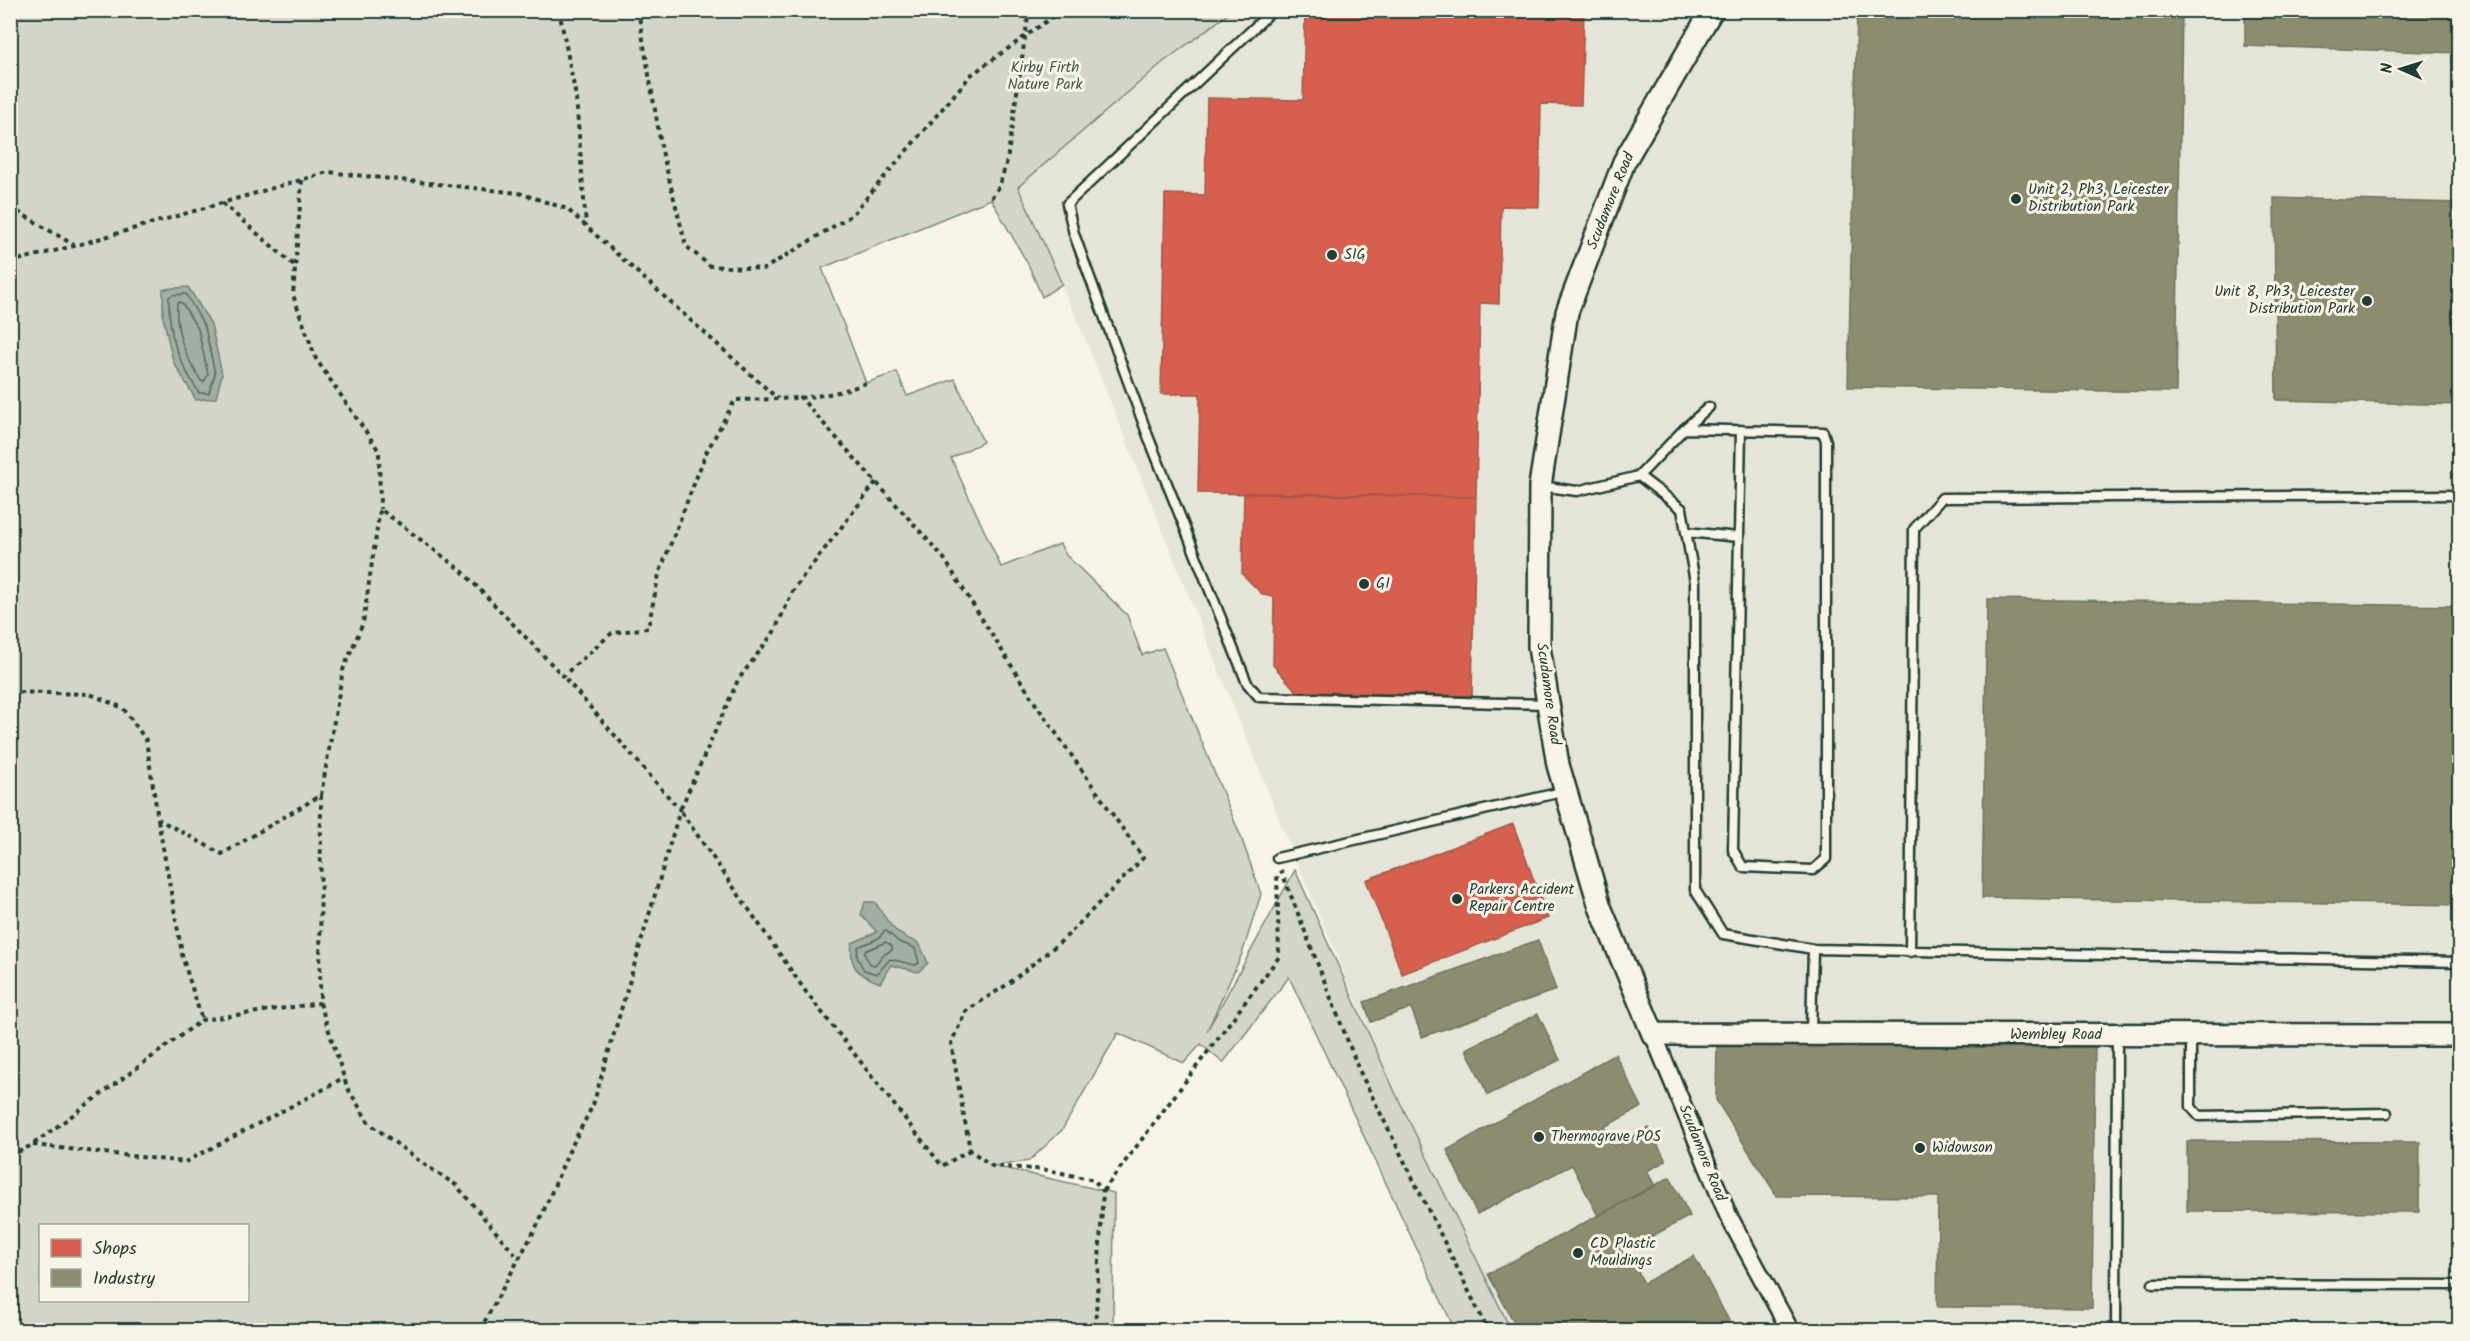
<svg xmlns="http://www.w3.org/2000/svg" width="2470" height="1341" font-family="Kalam,sans-serif">
<style>
.built{fill:#e5e4d9}
.green{fill:#d3d5ca;stroke:#79897f;stroke-width:1.5;fill-rule:evenodd}
.water{fill:#a4ada3;stroke:#6f8077;stroke-width:1.5}
.shops{fill:#d6604d;stroke:#9f5646;stroke-width:1.5}
.industry{fill:#8c8c6e;stroke:#6b745d;stroke-width:1.5}
.lines{fill:none;stroke-linecap:round;stroke-linejoin:round}
.shore{stroke:#546a60;stroke-width:1.5}
.service-casing{stroke:#1f3d34;stroke-width:13}
.minor-casing{stroke:#1f3d34;stroke-width:21}
.tertiary-casing{stroke:#1f3d34;stroke-width:26}
.path{stroke:#1f3d34;stroke-width:4;stroke-dasharray:4.5 4.5;stroke-linecap:butt}
.service{stroke:#f7f3e8;stroke-width:8}
.minor{stroke:#f7f3e8;stroke-width:16}
.tertiary{stroke:#f7f3e8;stroke-width:21}
.poi-dot{fill:#1f3d34;stroke:#f7f3e8;stroke-width:2}
.labels{text-anchor:middle;dominant-baseline:central;stroke-width:6;stroke-linejoin:round;paint-order:stroke}
.park-label{font-size:15px;fill:#435b52;stroke:#f7f3e8}
.poi-label{font-size:15px;fill:#1f3d34;stroke:#f7f3e8;text-anchor:start}
.street-label{font-size:15px;fill:#1f3d34;stroke:#f7f3e8}
</style>
<rect width="100%" height="100%" fill="#f7f3e8"/>
<filter id="ink" filterUnits="userSpaceOnUse"><feTurbulence type="fractalNoise" baseFrequency=".0167" numOctaves="2"/><feDisplacementMap in="SourceGraphic" scale="12" xChannelSelector="R" yChannelSelector="G"/><feConvolveMatrix kernelMatrix="1 2 1 2 8 2 1 2 1" color-interpolation-filters="sRGB"/></filter>
<g filter="url(#ink)">
<path class="built" d="M1231,11H2459V1330H1506L1441,1185L1395,1092L1285,834L1084,336L1018,187L1162,63Z"/>
<path class="green" d="M10,11H1232L1162,63L1018,187L1062,284L1042,297L1029,266L991,199L822,268L866,383L897,372L907,396L955,379L983,442L951,458L1001,567L1060,544L1066,555L1127,615L1142,655L1163,648L1241,837L1261,894L1242,954L1207,1031L1295,870L1395,1092L1511,1330H1455L1289,977L1223,1063L1201,1044L1184,1063L1118,1033L1062,1130L1029,1161L994,1166L1114,1193L1113,1330H11ZM40,1226H248V1300H40Z"/>
<path class="water" d="M188,287L211,324L222,374L216,398L196,400L173,361L163,317V289Z
M865,902H875C889,924 893,934 919,943L928,963L918,972L891,965L880,983C857,974 849,968 852,943L877,932L861,915Z"/>
<path class="shops" d="M1305,10H1584L1581,105L1541,104L1539,207L1501,206L1499,304L1480,303L1476,497L1198,493L1200,394H1161L1165,194L1205,195L1207,98L1303,100Z
M1244,493L1476,497L1472,696L1297,692L1273,665L1274,597L1263,595L1242,574Z
M1513,824L1548,918L1402,974L1366,880Z"/>
<path class="industry" d="M1857,10H2182L2176,392L1848,387Z
M2245,10H2460V53L2245,46Z
M2274,198L2460,203V405L2276,400Z
M1987,599L2460,606V905L1982,898Z
M1538,940L1556,990L1422,1037L1411,1008L1371,1022L1364,1002Z
M1538,1014L1560,1060L1488,1095L1466,1049Z
M1717,1041L2095,1045L2092,1308L1937,1307L1938,1197L1777,1196L1716,1100Z
M1615,1054L1642,1107L1604,1127L1614,1146L1649,1128L1666,1161L1647,1171L1655,1186L1598,1216L1572,1165L1477,1214L1447,1150Z
M2187,1141L2420,1142L2419,1212L2187,1211Z
M1670,1177L1690,1216L1626,1250L1644,1283L1694,1256L1734,1330H1518L1488,1274Z"/>
<g class="lines">
<path class="shore" d="M186,294L205,327L215,374L209,393H199C178,359 168,337 169,297L172,295Z
M179,302L182,303L198,329L208,374L204,382L201,381C186,357 175,333 177,304Z
M885,930L899,942L915,948L919,963L915,965L890,959L877,974L864,970L857,957L858,947L879,938Z
M886,942L892,946V950L883,955L875,965L870,964L865,955V951Z"/>
<defs>
<path id="service" d="M1273,10L1067,204L1074,234L1148,436L1247,683L1259,697L1546,704
M1684,429L1823,432L1826,441V859L1813,870L1743,867L1733,850L1741,430
M1639,476L1682,509L1695,582V890L1723,934L1813,949L2460,962
M1540,486L1577,491L1639,476L1684,429L1709,407
M1686,532L1739,537
M1277,858L1566,791
M1910,952L1914,529L1942,498L2460,495
M1811,1033L1813,949
M2191,1035V1107L2199,1116L2387,1113
M2153,1284L2460,1285
M2116,1330L2117,1035"/>
<path id="minor" d="M1653,1034L1728,1215L1790,1330"/>
<path id="tertiary" d="M1712,10L1624,162L1567,312L1540,486L1539,647L1558,765L1600,907L1653,1034L2460,1035"/>
</defs>
<use href="#service" class="service-casing"/>
<use href="#minor" class="minor-casing"/>
<use href="#tertiary" class="tertiary-casing"/>
<path class="path" d="M559,10L576,97L586,226
M638,10L662,151L686,246L710,266L764,269L852,215L971,75L1062,10
M302,180L293,295L316,359L379,451L380,509
M991,198L999,187L1007,161L1029,10
M222,203L295,266
M10,207L74,245
M10,262L74,246L328,172L519,193L567,209L778,399
M799,396L943,557L1035,703L1143,858L1064,939L1008,984L966,1011L951,1043L970,1150L992,1166L1048,1170L1094,1180L1103,1191L1095,1330
M876,482L794,589L774,632L738,680L680,810L806,992L942,1166L970,1150
M10,692L90,694L123,708L146,740L158,819L222,854L321,795L343,670L363,623L380,509L462,571L563,676L612,633L648,628L659,574L706,453L735,400C778,399 826,400 866,383
M158,820L183,959L202,1020
M1281,870L1359,1070L1488,1330
M320,1003L347,1087L369,1123L422,1163L456,1185L519,1259
M33,1145L185,1162L328,1087L344,1077
M10,1156L32,1145L202,1020L320,1003L321,795
M1103,1191L1279,957L1277,873
M480,1330L539,1222L568,1153L593,1105L680,810L563,676"/>
<use href="#service" class="service"/>
<use href="#minor" class="minor"/>
<use href="#tertiary" class="tertiary"/>
</g>
</g>
<g class="poi-dot">
<circle cx="2016" cy="199" r="6"/>
<circle cx="1332" cy="255" r="6"/>
<circle cx="2367" cy="301" r="6"/>
<circle cx="1364" cy="584" r="6"/>
<circle cx="1457" cy="899" r="6"/>
<circle cx="1539" cy="1137" r="6"/>
<circle cx="1920" cy="1148" r="6"/>
<circle cx="1578" cy="1253" r="6"/>
</g>
<g class="labels">
<g class="park-label">
<text x="1045" y="68">Kirby Firth<tspan x="1045" dy="17">Nature Park</tspan></text>
</g>
<g class="poi-label">
<text x="2028" y="190">Unit 2, Ph3, Leicester<tspan x="2028" dy="17">Distribution Park</tspan></text>
<text x="1344" y="255">SIG</text>
<text x="2355" y="292" text-anchor="end">Unit 8, Ph3, Leicester<tspan x="2355" dy="17">Distribution Park</tspan></text>
<text x="1376" y="584">GI</text>
<text x="1469" y="890">Parkers Accident<tspan x="1469" dy="17">Repair Centre</tspan></text>
<text x="1551" y="1137">Thermograve POS</text>
<text x="1932" y="1148">Widowson</text>
<text x="1590" y="1244">CD Plastic<tspan x="1590" dy="17">Mouldings</tspan></text>
</g>
<g class="street-label">
<text transform="translate(1611 201) rotate(-68)">Scudamore Road</text>
<text transform="translate(1548 694) rotate(82)">Scudamore Road</text>
<text x="2056" y="1035">Wembley Road</text>
<text transform="translate(1702 1153) rotate(68)">Scudamore Road</text>
</g>
</g>
<rect width="2470" height="1341" fill="none" stroke="#f7f3e8" stroke-width="36"/>
<rect x="18" y="18" width="2434" height="1305" fill="none" stroke="#1f3d34" stroke-width="2" filter="url(#ink)"/>
<rect x="39" y="1224" width="210" height="78" fill="#f7f3e8" stroke="#a1aaa0" stroke-width="1.5"/>
<rect x="51" y="1239" width="30" height="18" fill="#d6604d" stroke="#a1aaa0" stroke-width="1.5"/>
<text x="93" y="1254" font-size="18" fill="#1f3d34">Shops</text>
<rect x="51" y="1269" width="30" height="18" fill="#8c8c6e" stroke="#a1aaa0" stroke-width="1.5"/>
<text x="93" y="1284" font-size="18" fill="#1f3d34">Industry</text>
<g transform="translate(2401 69) rotate(273)" stroke="#f7f3e8" stroke-width="4.5" paint-order="stroke">
<path d="M0-4.5L10 22L0 15L-10 22Z" fill="#1f3d34"/>
<text y="-9" font-size="16" font-weight="bold" text-anchor="middle" fill="#1f3d34">N</text>
</g>
</svg>
